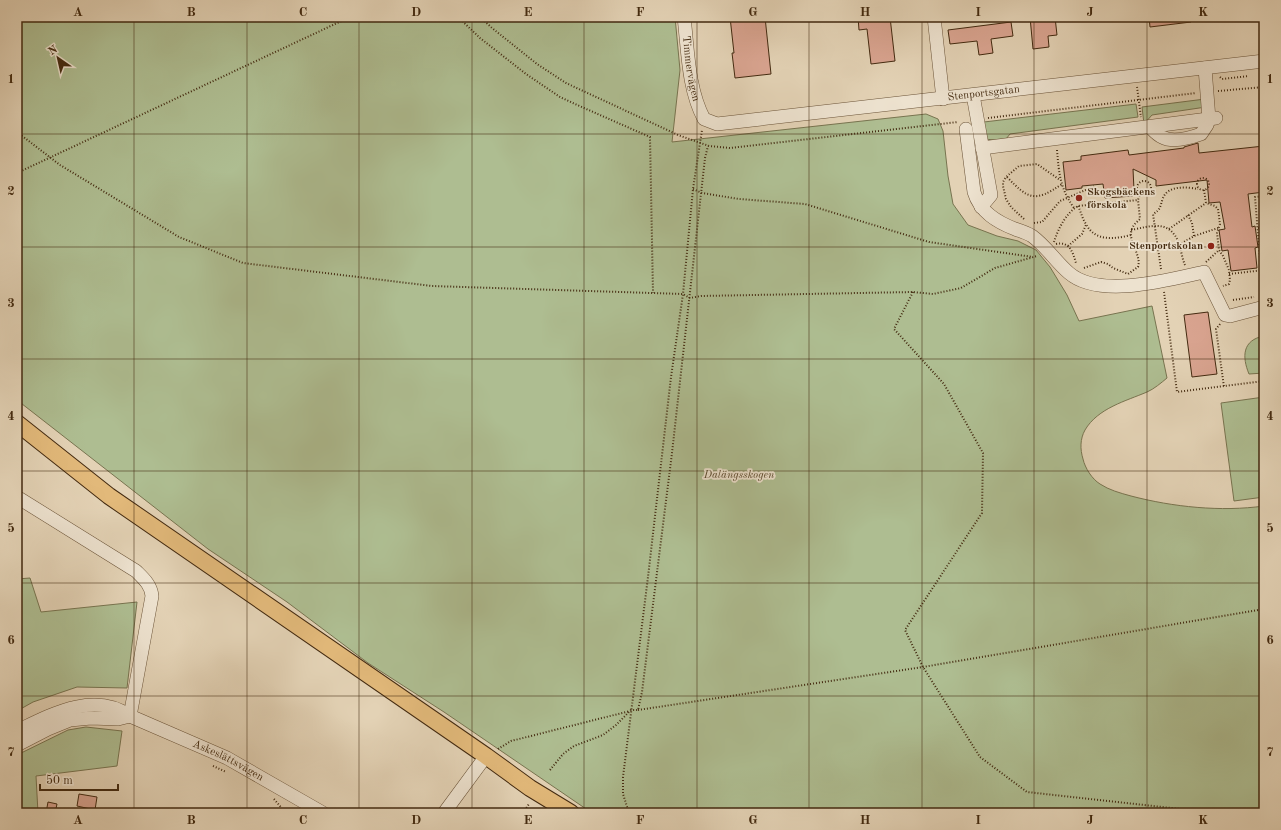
<svg xmlns="http://www.w3.org/2000/svg" width="1281" height="830" font-family="'Old Standard TT',serif">
<style>
.green{fill:#aebd91;stroke:#787450}
.building{fill:#d9a490;stroke:#432a10}
.lines{fill:none;stroke-linecap:round;stroke-linejoin:round}
.minor-casing{stroke:#6b5439;stroke-width:14}
.major-casing{stroke:#432a10;stroke-width:18}
.path{stroke:#432a10;stroke-width:2;stroke-dasharray:1 2;stroke-linecap:butt}
.minor{stroke:#ede2cf;stroke-width:13}
.major{stroke:#e2b97a;stroke-width:16}
.grid{fill:none;stroke:#432a10;stroke-width:1;stroke-opacity:0.55}
.poi-dot{fill:#8f2418;stroke:#ede2cf;stroke-width:1.5}
.labels{text-anchor:middle;dominant-baseline:central;stroke-width:3.5;stroke-linejoin:round;paint-order:stroke}
.street-label{font-size:11px;fill:#432a10;stroke:#ede2cf}
.poi-label{font-size:11px;font-weight:bold;fill:#432a10;stroke:#ede2cf;text-anchor:start}
.park-label{font-size:11px;font-style:italic;fill:#58472a;stroke:#ede2cf}
.neatline{fill:none;stroke:#432a10;stroke-width:1.5}
.grid-label{font-size:13px;text-anchor:middle;font-weight:bold;fill:#432a10}
</style>
<rect width="100%" height="100%" fill="#e3d2b5"/>
<filter id="stains"><feTurbulence type="fractalNoise" baseFrequency=".005" numOctaves="4"/><feColorMatrix values="0 0 0 0 .2 0 0 0 0 .09 0 0 0 0 .02 0 0 0 .5 -.17"/></filter>
<radialGradient id="worn" r=".72"><stop offset=".6" stop-color="#630" stop-opacity="0"/><stop offset="1" stop-color="#630" stop-opacity=".3"/></radialGradient>
<path class="green" d="M17,17H675L680,70L672,142L926,114L938,119L943,131L948,176L953,204L968,225L997,236L1018,241L1036,250L1050,267L1067,295L1079,321L1152,306L1167,378C1161,383 1154,389 1147,392C1126,401 1098,408 1085,430C1080,439 1080,449 1083,459C1085,468 1092,479 1100,484C1109,490 1120,493 1131,496C1173,507 1221,512 1264,506V813H592L444,712L368,663L287,602L208,549L17,400Z
M1205,99L1206,107L1152,115L1144,124L1142,107Z
M1136,104L1138,117L1010,134L1006,139L993,140L986,139L984,122Z
M1264,336V373L1249,374C1242,357 1242,340 1264,336Z
M1264,397V497L1234,501L1221,403Z
M30,578L41,612L137,602L127,688L77,687L33,702L17,711V579Z
M86,727L122,731L117,766L36,776L38,813H17V755L68,730Z"/>
<path class="building" d="M730,17H765L771,74L735,78L732,53H734Z
M858,17H890L895,61L871,64L867,29L859,30Z
M1030,17H1055L1057,35L1048,36L1049,47L1033,49Z
M1149,17H1191V22L1150,27Z
M1011,22L1013,36L991,39L993,53L979,55L977,41L950,44L948,30Z
M1198,143L1199,153L1264,146V192L1248,194L1252,227L1255,226L1258,247L1255,248L1257,268L1231,271L1228,250L1222,251L1219,230L1225,229L1220,202L1209,203L1207,180L1156,186V180L1133,169L1134,190H1132L1133,196L1105,198L1103,184L1082,186V188L1066,190L1063,162L1081,160V156L1128,150L1129,155L1184,148V147Z
M1208,312L1217,374L1192,377L1184,315Z
M79,794L97,797L95,810L77,806Z
M48,802L57,804L55,813H46Z"/>
<g class="lines">
<defs>
<g id="minor">
<path id="s1" d="M684,17C688,51 688,89 704,119L717,124L1264,61"/>
<path d="M934,17L943,99"/>
<path d="M973,95L991,195L981,207"/>
<path d="M1150,127C1153,130 1157,135 1162,137C1173,143 1190,138 1201,134L1207,125L1209,119L1205,68"/>
<path d="M966,129L974,192C980,212 997,222 1015,229C1021,231 1027,233 1032,236C1046,246 1056,262 1069,273C1099,299 1168,280 1204,272L1225,315L1230,316L1264,307"/>
<path d="M982,148L1216,118"/>
<path d="M17,497L136,571C144,579 151,585 152,596L130,716"/>
<path id="s2" d="M17,731C52,714 94,691 130,716L227,758L323,813"/>
<path d="M17,745L48,729L70,720L91,718L118,719L130,716"/>
<path d="M444,813L486,756"/>
</g>
<path id="major" d="M17,423L109,496L486,756L530,788L571,813"/>
</defs>
<use href="#minor" class="minor-casing"/>
<use href="#major" class="major-casing"/>
<path class="path" d="M458,17L480,38L526,74L560,97L575,104L650,137L653,293
M480,17L492,28L537,64L566,83L678,135L709,146L730,148L958,122
M1263,74L1264,81
M1220,77L1222,79L1249,76
M1137,87L1141,117
M1218,91L1264,87
M988,118L1196,93
M17,132L60,165L179,237L243,263L432,286L683,294L690,298L701,296L913,292L933,294L961,288L995,268L1037,256
M1057,150C1059,174 1060,188 1074,208
M17,173L350,17
M1007,177C1028,199 1035,203 1062,184
M1197 184a6 6 0 1 1 12 0a6 6 0 1 1-12 0Z
M1137 188a7 7 0 1 1 14 0a7 7 0 1 1-14 0Z
M693,189L702,193L739,199L805,204L929,242L1033,257
M1204,190L1206,203L1215,206L1218,209L1220,224L1217,233L1219,250L1223,256L1229,270L1230,280L1229,284L1223,286
M1078,206C1081,212 1082,218 1086,224C1095,242 1115,239 1131,235
M1188,215L1192,223L1194,236
M1024,219L1011,207L1006,199L1003,186V182L1006,177L1019,166L1037,164L1060,180
M1034,223L1042,222L1060,201L1095,186
M1258,228H1264
M1169,229L1206,203
M1131,230C1152,226 1169,219 1179,243C1181,250 1182,258 1185,265
M1054,242C1058,229 1066,213 1078,206L1138,200
M1056,244C1070,241 1073,253 1076,263
M1179,245L1194,236L1218,228
M1068,246L1082,234L1086,225
M1259,252L1264,249
M1206,262L1219,250
M1084,268L1101,262L1108,264L1113,268L1128,274L1138,267C1142,255 1127,241 1132,229C1133,225 1137,222 1140,219L1138,200L1140,194
M1161,269L1153,214C1161,210 1160,206 1163,198C1168,185 1187,187 1198,189
M1229,274L1264,270
M913,292L894,329L944,384L983,453L982,513L905,630L923,667L980,757L1027,792L1216,813
M1164,292L1177,392L1264,381
M1263,296L1255,197L1264,196
M1233,300L1254,297
M1220,324L1216,329L1224,387
M638,710L923,667L1264,609
M498,749L511,741L630,711
M213,766L226,772
M550,770L563,754L574,746L603,735L616,725L631,710H638L642,692L672,453L705,158L708,146
M274,799L280,806L284,813
M523,813L529,804
M629,813L623,794V777L648,577L671,377L683,294L693,189L702,130"/>
<use href="#minor" class="minor"/>
<use href="#major" class="major"/>
</g>
<path class="grid" d="M134,17V813M247,17V813M359,17V813M472,17V813M584,17V813M697,17V813M809,17V813M922,17V813M1034,17V813M1147,17V813M17,134H1264M17,247H1264M17,359H1264M17,471H1264M17,583H1264M17,696H1264"/>
<g class="poi-dot">
<circle cx="1079" cy="198" r="4"/>
<circle cx="1211" cy="246" r="4"/>
</g>
<g class="labels">
<g class="street-label">
<text stroke="none"><textPath href="#s1" startOffset="52">Timmervägen</textPath></text>
<text stroke="none"><textPath href="#s1" startOffset="387">Stenportsgatan</textPath></text>
<text stroke="none"><textPath href="#s2" startOffset="228">Askeslättsvägen</textPath></text>
</g>
<g class="poi-label">
<text x="1087" y="192">Skogsbäckens<tspan x="1087" dy="13">förskola</tspan></text>
<text x="1203" y="246" text-anchor="end">Stenportskolan</text>
</g>
<g class="park-label">
<text x="739" y="475">Dalängsskogen</text>
</g>
</g>
<rect width="1281" height="830" fill="none" stroke="#e3d2b5" stroke-width="44"/>
<g transform="translate(58 58) rotate(326)" stroke="#ede2cf" stroke-width="3" paint-order="stroke">
<path d="M0-3L7 15L0 10L-7 15Z" fill="#432a10"/>
<text y="-6" font-size="11" font-weight="bold" text-anchor="middle" fill="#432a10">N</text>
</g>
<path d="M40 784v6h78v-6" fill="none" stroke="#432a10" stroke-width="2"/>
<text x="46" y="784" font-size="12" fill="#432a10" stroke="#ede2cf" stroke-width="3" paint-order="stroke">50 m</text>
<rect x="22" y="22" width="1237" height="786" class="neatline"/>
<g class="grid-label">
<text x="78" y="16">A</text>
<text x="191" y="16">B</text>
<text x="303" y="16">C</text>
<text x="416" y="16">D</text>
<text x="528" y="16">E</text>
<text x="640" y="16">F</text>
<text x="753" y="16">G</text>
<text x="865" y="16">H</text>
<text x="978" y="16">I</text>
<text x="1090" y="16">J</text>
<text x="1203" y="16">K</text>
<text x="11" y="83">1</text>
<text x="1270" y="83">1</text>
<text x="11" y="195">2</text>
<text x="1270" y="195">2</text>
<text x="11" y="307">3</text>
<text x="1270" y="307">3</text>
<text x="11" y="420">4</text>
<text x="1270" y="420">4</text>
<text x="11" y="532">5</text>
<text x="1270" y="532">5</text>
<text x="11" y="644">6</text>
<text x="1270" y="644">6</text>
<text x="11" y="756">7</text>
<text x="1270" y="756">7</text>
<text x="78" y="824">A</text>
<text x="191" y="824">B</text>
<text x="303" y="824">C</text>
<text x="416" y="824">D</text>
<text x="528" y="824">E</text>
<text x="640" y="824">F</text>
<text x="753" y="824">G</text>
<text x="865" y="824">H</text>
<text x="978" y="824">I</text>
<text x="1090" y="824">J</text>
<text x="1203" y="824">K</text>
</g>
<rect width="100%" height="100%" filter="url(#stains)"/>
<rect width="100%" height="100%" fill="url(#worn)"/>
</svg>
